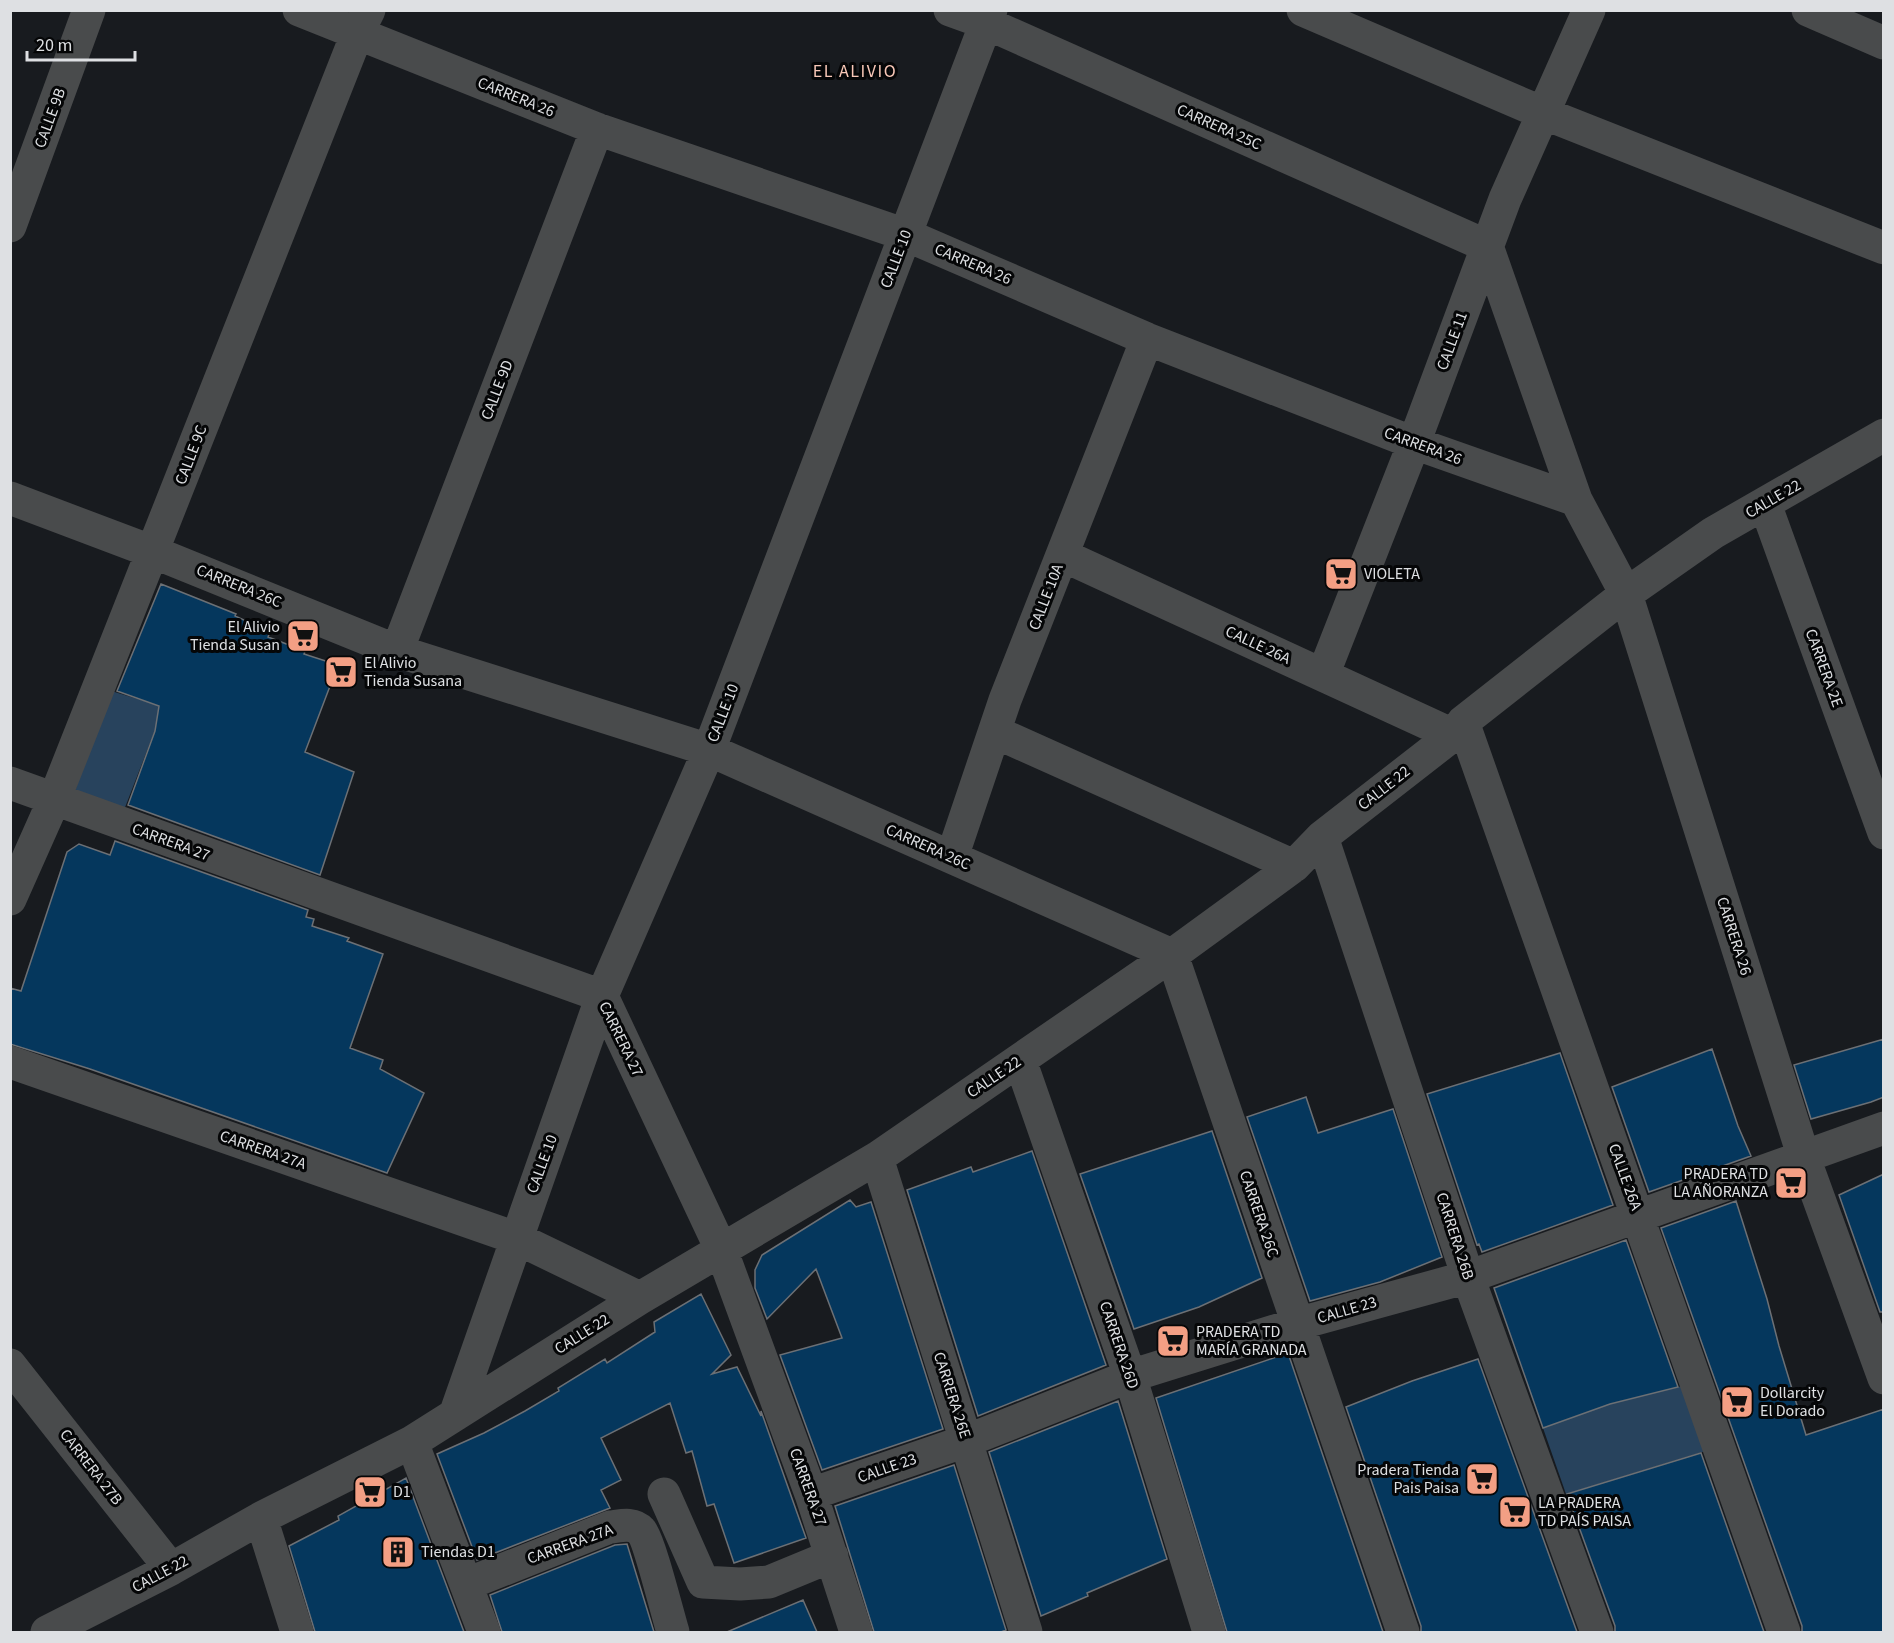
<svg xmlns="http://www.w3.org/2000/svg" width="1894" height="1643" font-family="'Source Sans 3',sans-serif">
<style>
.green{fill:#28435d}
.building{fill:#05375d;stroke:#6c7075;stroke-width:1.5}
.lines{fill:none;stroke-linecap:round;stroke-linejoin:round}
.minor{stroke:#494b4c;stroke-width:33}
.labels{text-anchor:middle;dominant-baseline:central;stroke-width:6;stroke-linejoin:round;paint-order:stroke}
.street-label{font-size:16px;fill:#dee0e3;stroke:#050607}
.poi-label{font-size:16px;fill:#dee0e3;stroke:#050607;text-anchor:start}
.neighbourhood-label{font-size:18px;letter-spacing:1.5px;fill:#f8c7b7;stroke:#050607}
</style>
<rect width="100%" height="100%" fill="#181b1f"/>
<path class="green" d="M108,690L164,707L124,810L74,794Z
M1694,1383L1712,1449L1566,1494L1543,1428L1610,1404Z"/>
<path class="building" d="M161,584L236,614L235,616L270,632L268,637L305,651L304,654L338,665L305,752L354,772L320,875L128,805L155,731L159,706L117,691Z
M115,841L308,910L306,917L314,919L312,926L349,938L347,941L383,954L350,1048L383,1060L380,1069L424,1093L387,1173L90,1069L10,1044V988L21,991L67,852L79,844L110,855Z
M1884,1039V1097L1871,1102L1811,1119L1794,1065Z
M1712,1049L1738,1126L1751,1156L1649,1192L1612,1087Z
M1560,1053L1613,1205L1482,1252L1479,1244L1477,1245L1427,1094Z
M1306,1097L1318,1133L1393,1109L1442,1257L1380,1282L1310,1301L1247,1117Z
M1212,1131L1262,1278L1199,1307L1134,1329L1080,1174Z
M1032,1151L1106,1365L978,1416L907,1190L971,1167L973,1172Z
M1884,1174V1312H1880L1839,1195Z
M850,1200L856,1207L871,1202L943,1429L822,1470L780,1355L842,1338L816,1269L767,1319L755,1288V1270L762,1255Z
M1736,1201L1767,1299L1779,1346L1806,1435L1884,1409L1883,1632H1802V1626L1661,1228Z
M1626,1240L1678,1387L1610,1404L1543,1428L1494,1288Z
M701,1294L731,1355L712,1374L737,1367L761,1416V1411L806,1538L734,1563L714,1504L707,1506L692,1451L686,1453L670,1403L601,1438L621,1480L601,1490L610,1508L477,1560L437,1454L484,1433L525,1411L559,1391L558,1388L605,1359L607,1363L655,1332L654,1322Z
M1288,1353L1383,1632H1227L1156,1398Z
M1478,1359L1577,1632H1421V1626L1346,1407L1412,1381Z
M1118,1401L1167,1559L1087,1593L1088,1596L1041,1616L989,1452Z
M1701,1453L1764,1632H1615V1626L1567,1494Z
M954,1465L1006,1630L1001,1632H874L835,1506Z
M406,1478L464,1632H315L289,1546L339,1520L338,1516Z
M627,1544L654,1632H502L490,1595L615,1545Z
M803,1600L817,1632H727Z"/>
<g class="lines">
<path class="minor" d="M299,10L597,129L906,235L1147,339L1414,443L1576,500
M950,10L986,23L1487,246L1576,500L1626,594L1804,1158L1884,1378
M1303,10L1543,113L1884,248
M1808,10L1884,43
M10,226L89,10
M10,498L153,552L397,651L709,750L1172,955L1403,1632
M1765,504L1884,833
M1062,555L1453,735
M397,651L597,129
M1323,675L1414,443L1505,199L1589,10
M1463,722L1784,1632
M995,732L1294,866
M10,783L602,996L721,1249L811,1494L856,1632
M1322,837L1468,1277L1597,1632
M952,857L1005,700L1147,339
M10,899L54,800L357,34L369,10
M1020,1060L1130,1376L1209,1632
M10,1062L516,1238L640,1298
M877,1158L1026,1632
M10,1365L171,1569
M455,1415L602,996L709,750L991,10
M412,1442L484,1632
M664,1494L703,1582L740,1584L769,1582L832,1556
M811,1494L966,1441L1130,1376L1297,1324L1468,1277L1884,1128
M261,1518L297,1632
M467,1584L610,1527C620,1526 633,1522 641,1531C649,1539 668,1616 673,1632
M47,1632L171,1569L261,1518L412,1442L640,1298L877,1158L1172,955L1294,866L1322,837L1453,735L1463,722L1626,594L1713,533L1884,435"/>
</g>
<defs>
<symbol id="supermarket-square" viewBox="-11 -11 22 22"><rect x="-9" y="-9" width="18" height="18" rx="4" fill="#f39f84" stroke="#050607"/><path d="M-6-5.5h2.5l.6 2H6L4.5 2H-2.5L-4.4-4H-6ZM-1.5 3.2a1.3 1.3 0 1 0 .1 0ZM3 3.2a1.3 1.3 0 1 0 .1 0Z" fill="#111"/></symbol>
<symbol id="building-square" viewBox="-11 -11 22 22"><rect x="-9" y="-9" width="18" height="18" rx="4" fill="#f39f84" stroke="#050607"/><path d="M-4-6H4V6H1V3H-1V6H-4ZM-2.5-4.3h1.7v1.8h-1.7ZM.8-4.3h1.7v1.8H.8ZM-2.5-1h1.7V.8h-1.7ZM.8-1h1.7V.8H.8Z" fill="#111"/></symbol>
</defs>
<g fill-rule="evenodd">
<use href="#supermarket-square" x="1322" y="555" width="38" height="38"/>
<use href="#supermarket-square" x="284" y="617" width="38" height="38"/>
<use href="#supermarket-square" x="322" y="653" width="38" height="38"/>
<use href="#supermarket-square" x="1772" y="1164" width="38" height="38"/>
<use href="#supermarket-square" x="1154" y="1322" width="38" height="38"/>
<use href="#supermarket-square" x="1718" y="1383" width="38" height="38"/>
<use href="#supermarket-square" x="1463" y="1460" width="38" height="38"/>
<use href="#supermarket-square" x="351" y="1473" width="38" height="38"/>
<use href="#supermarket-square" x="1496" y="1493" width="38" height="38"/>
<use href="#building-square" x="379" y="1533" width="38" height="38"/>
</g>
<g class="labels">
<g class="street-label">
<text transform="translate(516 97) rotate(22)">CARRERA 26</text>
<text transform="translate(50 118) rotate(-70)">CALLE 9B</text>
<text transform="translate(1219 127) rotate(24)">CARRERA 25C</text>
<text transform="translate(896 259) rotate(-69)">CALLE 10</text>
<text transform="translate(973 264) rotate(23)">CARRERA 26</text>
<text transform="translate(1452 341) rotate(-70)">CALLE 11</text>
<text transform="translate(497 390) rotate(-69)">CALLE 9D</text>
<text transform="translate(1423 446) rotate(20)">CARRERA 26</text>
<text transform="translate(191 455) rotate(-69)">CALLE 9C</text>
<text transform="translate(1773 499) rotate(-30)">CALLE 22</text>
<text transform="translate(239 586) rotate(22)">CARRERA 26C</text>
<text transform="translate(1046 597) rotate(-69)">CALLE 10A</text>
<text transform="translate(1258 645) rotate(25)">CALLE 26A</text>
<text transform="translate(1824 668) rotate(70)">CARRERA 2E</text>
<text transform="translate(723 713) rotate(-69)">CALLE 10</text>
<text transform="translate(1384 788) rotate(-38)">CALLE 22</text>
<text transform="translate(171 842) rotate(20)">CARRERA 27</text>
<text transform="translate(928 847) rotate(24)">CARRERA 26C</text>
<text transform="translate(1734 936) rotate(72)">CARRERA 26</text>
<text transform="translate(621 1039) rotate(64)">CARRERA 27</text>
<text transform="translate(994 1077) rotate(-34)">CALLE 22</text>
<text transform="translate(263 1150) rotate(19)">CARRERA 27A</text>
<text transform="translate(542 1164) rotate(-70)">CALLE 10</text>
<text transform="translate(1625 1177) rotate(70)">CALLE 26A</text>
<text transform="translate(1259 1214) rotate(71)">CARRERA 26C</text>
<text transform="translate(1455 1236) rotate(72)">CARRERA 26B</text>
<text transform="translate(1347 1310) rotate(-16)">CALLE 23</text>
<text transform="translate(582 1334) rotate(-32)">CALLE 22</text>
<text transform="translate(1119 1345) rotate(71)">CARRERA 26D</text>
<text transform="translate(952 1395) rotate(72)">CARRERA 26E</text>
<text transform="translate(91 1467) rotate(52)">CARRERA 27B</text>
<text transform="translate(887 1468) rotate(-19)">CALLE 23</text>
<text transform="translate(808 1487) rotate(70)">CARRERA 27</text>
<text transform="translate(570 1544) rotate(-20)">CARRERA 27A</text>
<text transform="translate(160 1574) rotate(-28)">CALLE 22</text>
</g>
<g class="poi-label">
<text x="1364" y="574">VIOLETA</text>
<text x="280" y="627" text-anchor="end">El Alivio<tspan x="280" dy="18">Tienda Susan</tspan></text>
<text x="364" y="663">El Alivio<tspan x="364" dy="18">Tienda Susana</tspan></text>
<text x="1768" y="1174" text-anchor="end">PRADERA TD<tspan x="1768" dy="18">LA AÑORANZA</tspan></text>
<text x="1196" y="1332">PRADERA TD<tspan x="1196" dy="18">MARÍA GRANADA</tspan></text>
<text x="1760" y="1393">Dollarcity<tspan x="1760" dy="18">El Dorado</tspan></text>
<text x="1459" y="1470" text-anchor="end">Pradera Tienda<tspan x="1459" dy="18">Pais Paisa</tspan></text>
<text x="393" y="1492">D1</text>
<text x="1538" y="1503">LA PRADERA<tspan x="1538" dy="18">TD PAÍS PAISA</tspan></text>
<text x="421" y="1552">Tiendas D1</text>
</g>
<g class="neighbourhood-label">
<text x="855" y="71">EL ALIVIO</text>
</g>
</g>
<rect width="1894" height="1643" fill="none" stroke="#dee0e3" stroke-width="24"/>
<path d="M27 51v9h108v-9" fill="none" stroke="#dee0e3" stroke-width="3"/>
<text x="36" y="51" font-size="18" fill="#dee0e3" stroke="#050607" stroke-width="4.5" paint-order="stroke">20 m</text>
</svg>
